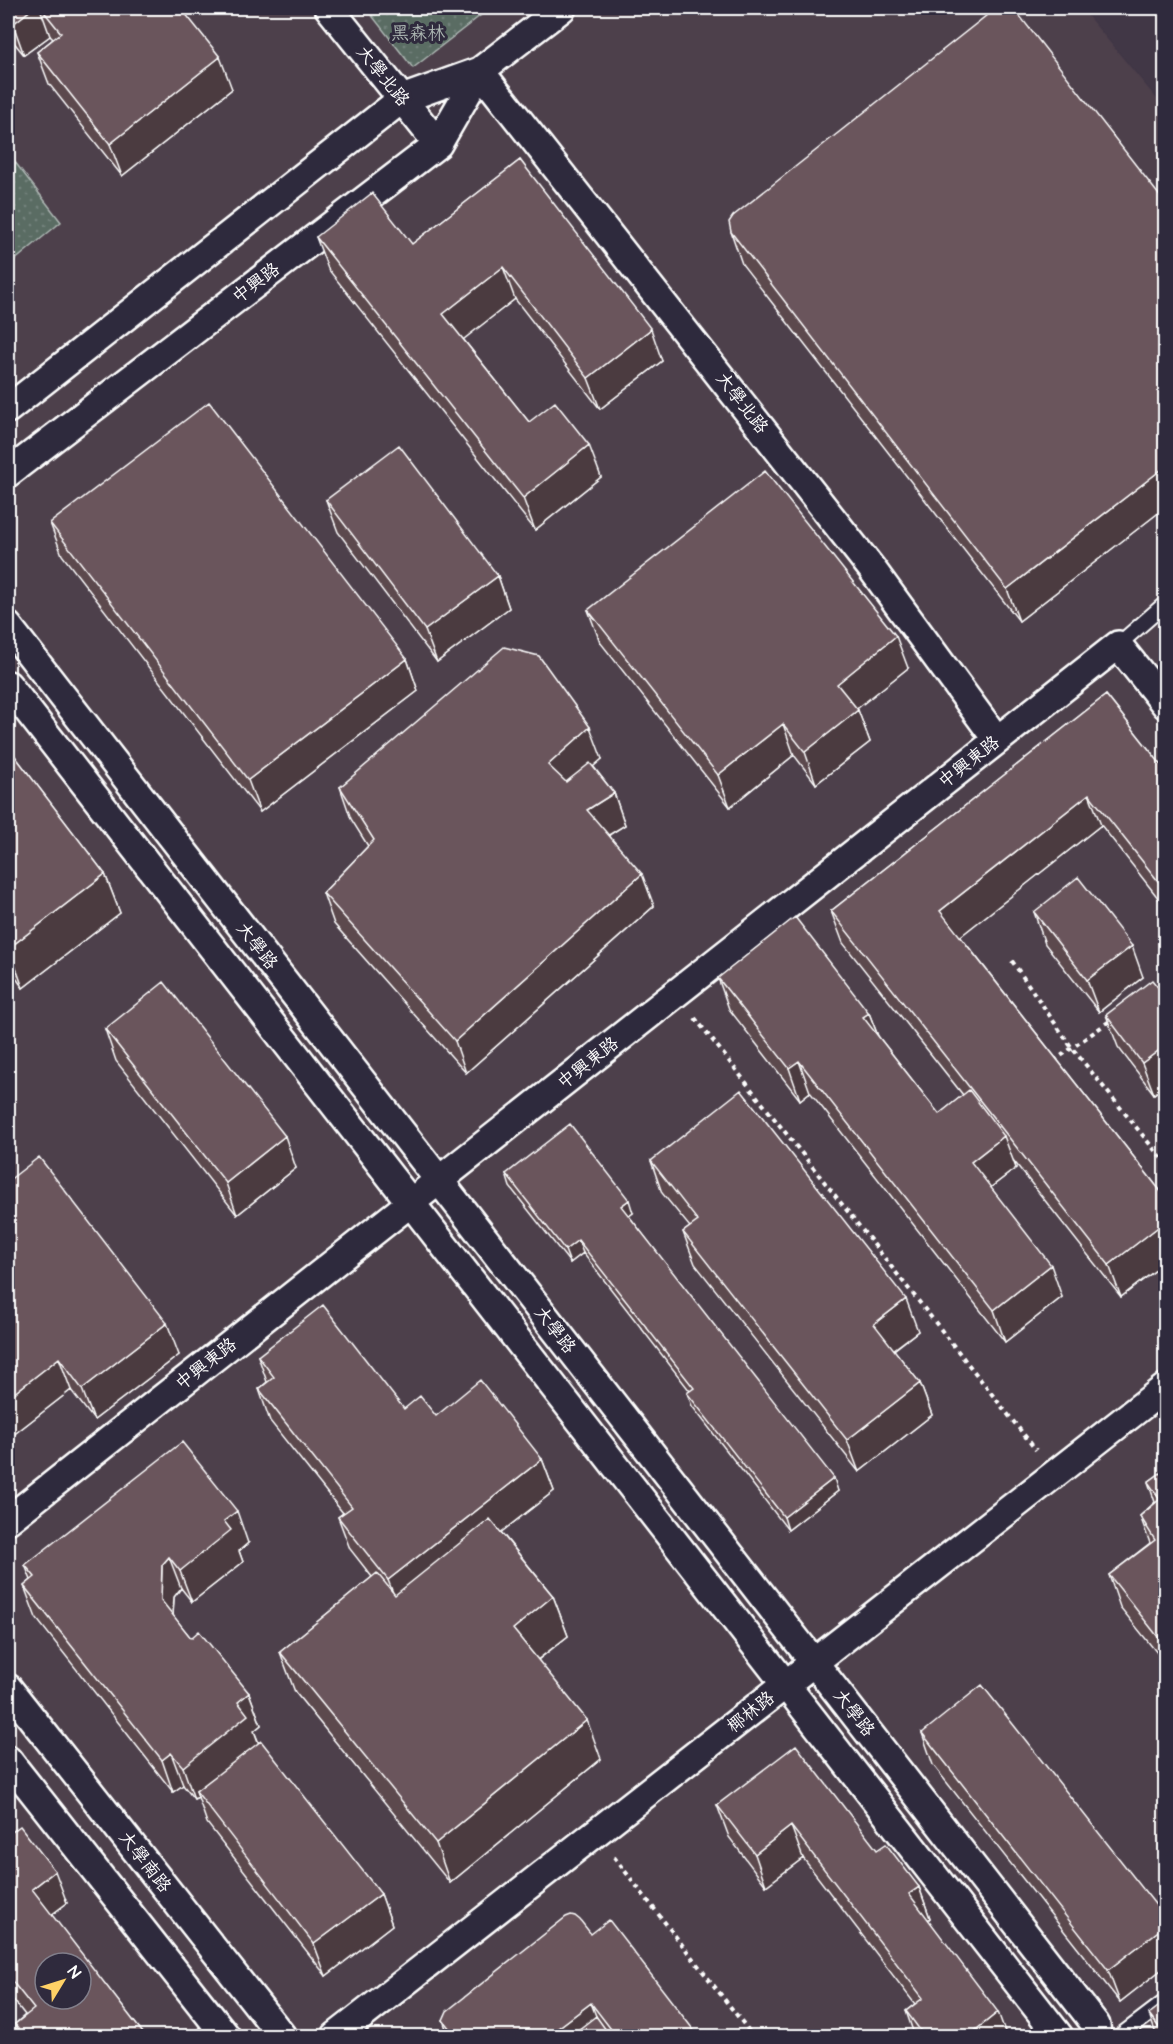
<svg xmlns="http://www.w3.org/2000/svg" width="1173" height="2044" font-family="'Architects Daughter','LXGW WenKai TC',sans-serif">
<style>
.built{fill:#4e404c;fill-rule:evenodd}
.green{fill:url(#green-dots);stroke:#acb6b2;stroke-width:1.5}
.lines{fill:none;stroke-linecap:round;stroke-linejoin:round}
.service-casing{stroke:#fff;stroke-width:18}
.minor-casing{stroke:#fff;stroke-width:32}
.path{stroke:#fff;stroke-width:4;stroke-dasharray:4.5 4.5;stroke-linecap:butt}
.service{stroke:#2f2a3d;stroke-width:14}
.minor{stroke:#2f2a3d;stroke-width:27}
.wall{fill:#5c484e;stroke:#fff;stroke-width:1.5}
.shaded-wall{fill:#4b3b40;stroke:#fff;stroke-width:1.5}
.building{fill:#6b545b;stroke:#fff;stroke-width:1.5;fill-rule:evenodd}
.labels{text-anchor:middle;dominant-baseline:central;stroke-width:6;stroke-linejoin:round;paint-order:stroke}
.park-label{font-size:18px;fill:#acb6b2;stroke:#2f2a3d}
.street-label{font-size:18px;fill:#fff;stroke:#2f2a3d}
</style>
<defs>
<pattern id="green-dots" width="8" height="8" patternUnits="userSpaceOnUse" patternTransform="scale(1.5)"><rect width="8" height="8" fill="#5a6c64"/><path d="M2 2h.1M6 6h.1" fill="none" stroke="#73827b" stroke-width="1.8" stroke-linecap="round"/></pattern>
</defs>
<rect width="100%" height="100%" fill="#413746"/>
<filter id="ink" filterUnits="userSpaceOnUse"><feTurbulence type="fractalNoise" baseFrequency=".0167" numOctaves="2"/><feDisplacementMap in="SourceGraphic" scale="12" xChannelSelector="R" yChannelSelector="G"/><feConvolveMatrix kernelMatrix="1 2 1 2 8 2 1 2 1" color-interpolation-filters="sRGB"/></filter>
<g filter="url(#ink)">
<path class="built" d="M8,8H1081L1166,110L1165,2036H8ZM45,1963H81V1999H45Z"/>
<path class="green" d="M366,8H490L413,68Z
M8,153L61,222L8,266Z"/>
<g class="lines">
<defs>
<path id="service" d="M1118,645L1166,603
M1120,2036L1166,2001"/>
<path id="minor" d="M329,8L438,144
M480,71L872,569L997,740
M8,409L402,99L480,71L562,8
M8,473L438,144L480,71
M8,626L1096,2025L1097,2036
M8,685L1059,2036
M8,1520L1118,645L1166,705
M8,1688L282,2036
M8,1760L226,2036
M336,2036L1166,1387"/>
</defs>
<use href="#service" class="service-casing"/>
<use href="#minor" class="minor-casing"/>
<path class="path" d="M1012,961L1072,1048L1166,1164
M1154,989L1166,981
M695,1018L1036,1450
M1054,1061L1111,1020
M614,1857L753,2036"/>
<use href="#service" class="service"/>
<use href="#minor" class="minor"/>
</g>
<path class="wall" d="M8,8H181L232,89L122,176L49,84L37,52L53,39L50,36L24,55L8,35Z
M520,160L662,361L600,409L515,299L463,339L529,422L601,477L535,530L328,269L316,237L412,244Z
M1166,204V507L1019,621L742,264L731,232Z
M326,500L498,576L509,608L437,662L338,532Z
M50,523L407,659L418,691L260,812L62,555Z
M588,610L908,668L857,708L870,742L816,784L794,755L730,807L600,642Z
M1106,695L1166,771V908L1101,825L960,936L1166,1198V1262L1121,1297L1013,1160L1016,1168L990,1188L1062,1297L1005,1342L810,1092L800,1100L729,1009L718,978L869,1013L878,1036L939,1114L963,1095L843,943L831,911Z
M8,747L105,874L120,913L23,988L8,967Z
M602,759L593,766L614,793L625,825L609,835L654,906L466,1073L334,924L323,893L368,846L351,819L340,787Z
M1034,912L1143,977L1099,1012L1045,944Z
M1166,997V1085L1154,1094L1118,1047L1106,1015Z
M105,1029L296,1168L237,1215L116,1061Z
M651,1161L918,1331L894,1350L920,1383L932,1415L859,1472L695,1264L683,1232L690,1227L662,1193Z
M506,1174L633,1213L629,1216L838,1491L788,1530L692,1406L687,1393L690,1391L583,1253L570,1263L510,1187Z
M8,1181L179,1355L94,1420L71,1390L8,1439Z
M258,1356L404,1409L436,1416L542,1459L554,1491L501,1532L553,1596L568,1636L538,1660L601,1759L450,1883L295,1692L280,1652L372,1577L350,1549L338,1517L343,1513L270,1421L259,1389L267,1382Z
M1166,1469V1664L1120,1607L1109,1575L1150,1543L1140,1516L1155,1502L1148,1482Z
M248,1543L239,1551L243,1562L192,1602L181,1588L174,1597L173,1616L191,1638L249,1693L261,1725L254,1731L259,1743L381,1894L392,1925L326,1976L207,1823L198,1797L194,1799L183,1785L173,1792L36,1618L24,1586L31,1580L25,1565Z
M922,1733L1166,1918V1966L1120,2002L933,1765Z
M717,1805L877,1850L919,1887L930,1918L928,1920L1007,2037H915L906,2011L915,2004L803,1858L766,1886L729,1837Z
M8,1835L67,1903L51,1915L146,2037H19L15,2024L25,2015L8,1993Z
M591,1934L699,2037H449L443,2020Z
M1149,2014L1166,2037H1157Z"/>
<path class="shaded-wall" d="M33,8H40L50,36L24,55L13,24Z
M220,57L232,89L122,176L110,144Z
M503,267L515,299L455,346L443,314Z
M651,329L662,361L600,409L588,378Z
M589,445L601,477L535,530L523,498Z
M1166,466V507L1019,621L1007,589Z
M498,576L509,608L437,662L425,630Z
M896,636L908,668L849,715L837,684Z
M407,659L418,691L260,812L248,780Z
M858,710L870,742L816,784L805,752Z
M783,724L794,755L730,807L718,775Z
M590,727L602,759L559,796L548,765Z
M614,793L625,825L599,841L587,810Z
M1089,794L1101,825L952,943L940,911Z
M105,874L120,913L23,988L9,948Z
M642,874L654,906L466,1073L455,1041Z
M1132,946L1143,977L1099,1012L1087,980Z
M869,1013L881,1044L863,1017Z
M1166,1045V1085L1154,1094L1142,1063Z
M799,1061L810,1092L800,1100L789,1068Z
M285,1136L296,1168L237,1215L226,1183Z
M1004,1136L1016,1168L982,1194L971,1162Z
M629,1200L633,1213L626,1218L621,1206Z
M1166,1221V1262L1121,1297L1109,1265Z
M578,1240L583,1253L570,1263L565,1250Z
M1051,1265L1062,1297L1005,1342L994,1310Z
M906,1299L918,1331L885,1356L874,1324Z
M167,1323L179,1355L94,1420L82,1389Z
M59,1358L71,1390L8,1439V1398Z
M920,1383L932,1415L859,1472L847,1440Z
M542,1459L554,1491L400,1611L388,1580Z
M834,1478L838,1491L788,1530L784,1517Z
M237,1511L248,1543L239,1551L243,1562L192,1602L180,1571L224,1521Z
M169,1557L181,1588L174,1597L172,1632L161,1600L162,1565Z
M553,1596L568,1636L527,1668L513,1629Z
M249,1693L261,1725L254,1731L260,1747L196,1791L198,1797L194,1799L183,1767L238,1702Z
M587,1720L601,1759L450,1883L436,1843Z
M171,1753L183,1785L173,1792L162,1760Z
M791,1826L803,1858L766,1886L755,1854Z
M55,1871L67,1903L43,1921L32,1889Z
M919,1887L930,1918L920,1926L909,1894Z
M381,1894L392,1925L326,1976L314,1944Z
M1166,1925V1966L1120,2002L1108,1970Z
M591,2003L603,2034L600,2037H546Z
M998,2012L1007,2037H967Z"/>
<path class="building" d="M8,8H33L13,24L8,17Z
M41,8H181L220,57L110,144L37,52L61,33Z
M996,8H1010L1016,11L1166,204V466L1007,589L731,232L729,222L733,216Z
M520,160L651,329L588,378L503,267L443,314L529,422L555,402L589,445L523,498L316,237L372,193L412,244Z
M209,402L407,659L248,780L50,523Z
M399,445L498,576L425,630L326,500Z
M765,471L896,636L837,684L858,710L805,752L783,724L718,775L588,610Z
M504,647L539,656L590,727L548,765L566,782L590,763L614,793L587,810L642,874L455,1041L323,893L374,840L340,787Z
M1106,695L1166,771V891L1089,794L940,911L1166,1198V1221L1109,1265L831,911Z
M8,747L105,874L9,948L8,946Z
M1078,877L1132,946L1087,980L1034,912Z
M795,917L869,1013L863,1017L939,1114L969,1090L1004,1136L971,1162L1051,1265L994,1310L799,1061L789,1068L718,978Z
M1152,980L1166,997V1045L1142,1063L1106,1015Z
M164,982L285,1136L226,1183L105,1029Z
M741,1090L906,1299L874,1324L920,1383L847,1440L683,1232L698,1221L651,1161Z
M570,1124L629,1200L621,1206L834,1478L784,1517L687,1393L694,1388L578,1240L565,1250L506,1174Z
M39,1157L167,1323L82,1389L59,1358L8,1398V1181Z
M323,1305L404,1409L420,1396L436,1416L480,1380L542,1459L388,1580L338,1517L352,1507L259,1389L274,1377L258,1356Z
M182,1442L237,1511L224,1521L231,1530L180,1571L169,1557L162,1565L161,1600L191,1638L199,1631L249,1693L238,1702L248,1715L183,1767L171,1753L162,1760L24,1586L35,1577L25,1565Z
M1166,1469V1647L1109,1575L1155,1540L1140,1516L1160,1499L1148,1482Z
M490,1519L553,1596L513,1629L587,1720L436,1843L280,1652L377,1573L395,1595Z
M982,1685L1166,1918V1925L1108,1970L922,1733Z
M261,1741L381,1894L314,1944L196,1791Z
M796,1745L877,1850L886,1844L919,1887L909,1894L998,2012L967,2037H925L906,2011L923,1998L791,1826L755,1854L717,1805Z
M20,1826L55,1871L32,1889L146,2037H25L15,2024L34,2009L8,1976V1835ZM45,1963H81V1999H45Z
M571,1915L575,1916L580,1920L591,1934L609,1920L699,2037H617L591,2003L546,2037H456L443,2020L447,2011L566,1917Z
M1166,2001V2036L1149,2014Z
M596,2016L611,2037H569Z"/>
</g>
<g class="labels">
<g class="park-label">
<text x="418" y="33">黑森林</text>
</g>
<g class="street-label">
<text transform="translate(383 76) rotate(51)">大學北路</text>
<text transform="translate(256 283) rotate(-37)">中興路</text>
<text transform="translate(742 403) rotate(52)">大學北路</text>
<text transform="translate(969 762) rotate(-38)">中興東路</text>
<text transform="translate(257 946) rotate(52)">大學路</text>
<text transform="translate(588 1063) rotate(-38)">中興東路</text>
<text transform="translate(555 1330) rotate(52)">大學路</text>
<text transform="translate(206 1364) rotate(-38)">中興東路</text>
<text transform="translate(751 1712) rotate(-38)">椰林路</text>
<text transform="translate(854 1713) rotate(52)">大學路</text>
<text transform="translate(145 1862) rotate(52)">大學南路</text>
</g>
</g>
<rect width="1173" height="2044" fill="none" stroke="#2f2a3d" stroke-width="30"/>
<rect x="15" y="15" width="1143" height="2014" fill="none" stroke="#fff" stroke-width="2" filter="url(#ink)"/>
<g transform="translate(63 1981) rotate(52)"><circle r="28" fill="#2f2a3d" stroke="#827f8b" stroke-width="1.5"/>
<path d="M0-4.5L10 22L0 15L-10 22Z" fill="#ffd166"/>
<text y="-9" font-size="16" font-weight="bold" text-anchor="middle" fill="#ffffff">N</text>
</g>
</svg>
